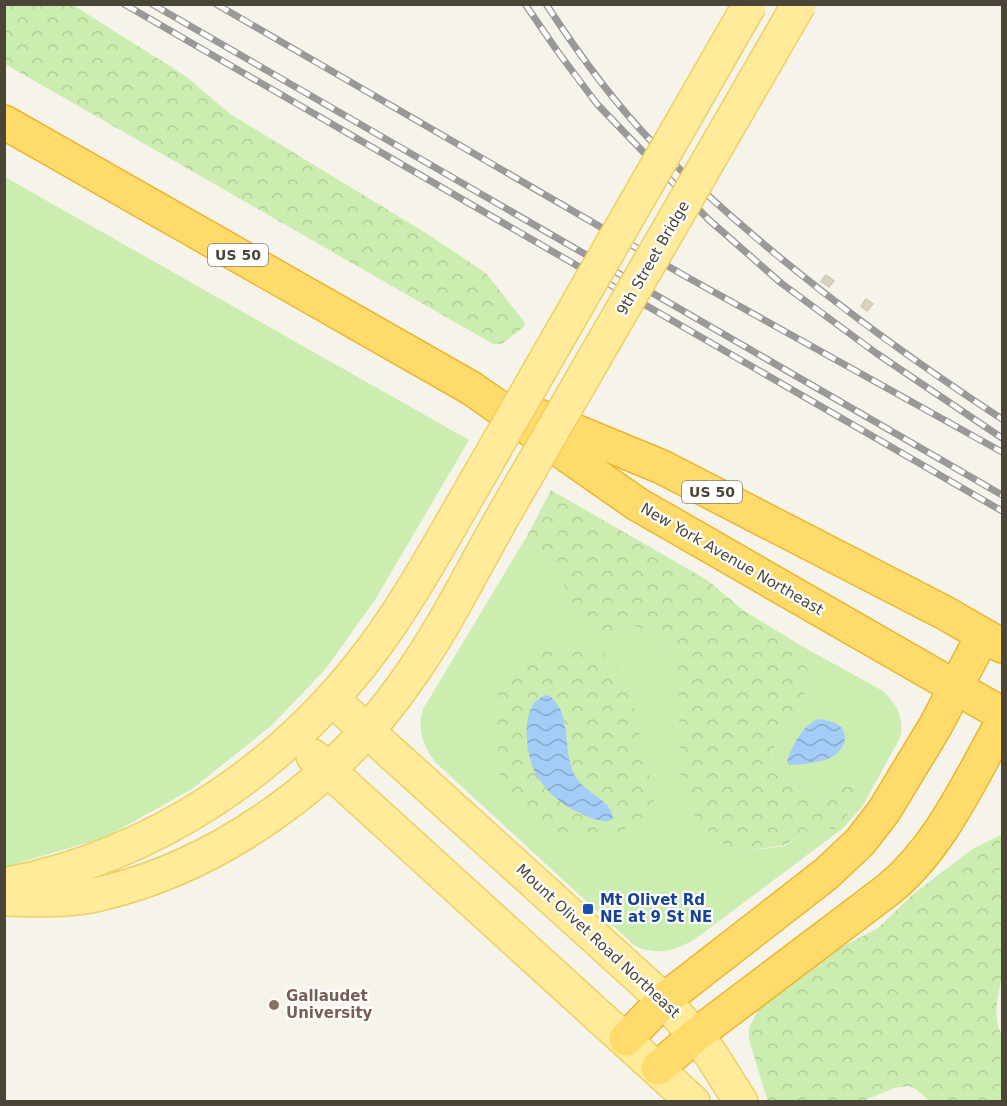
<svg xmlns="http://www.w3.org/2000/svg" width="1007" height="1106" font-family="'DejaVu Sans',sans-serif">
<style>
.grass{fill:#ccedb0}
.forest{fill:url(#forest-crowns);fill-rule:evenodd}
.water{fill:url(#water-waves)}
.building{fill:#d9d1be;stroke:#d4cab1;stroke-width:1.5}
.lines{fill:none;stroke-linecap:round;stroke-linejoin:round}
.major-casing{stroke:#eed060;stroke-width:36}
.highway-casing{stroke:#ebb62f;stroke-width:36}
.major{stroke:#ffeb9a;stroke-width:33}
.highway{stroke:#ffdb6c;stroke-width:33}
.rail-casing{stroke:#999;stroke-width:7}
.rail{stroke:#fff;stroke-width:4.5;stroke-dasharray:14;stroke-linecap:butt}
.major-bridge-casing{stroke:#eed060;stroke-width:36;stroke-linecap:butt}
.major-bridge{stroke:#ffeb9a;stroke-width:33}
.transit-dot{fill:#1a4fb4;stroke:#fff;stroke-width:2}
.education-dot{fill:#8d6e63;stroke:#fff;stroke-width:2}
.labels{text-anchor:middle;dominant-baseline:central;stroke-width:4.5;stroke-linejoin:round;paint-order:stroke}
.shield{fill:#fff;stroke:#817d73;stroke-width:1.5}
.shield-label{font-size:14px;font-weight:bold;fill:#4b4537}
.street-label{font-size:15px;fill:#4b4537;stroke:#fff}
.transit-label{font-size:15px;font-weight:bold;fill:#164399;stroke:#fff;text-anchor:start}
.education-label{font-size:15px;font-weight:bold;fill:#785e54;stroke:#fff;text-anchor:start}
</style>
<defs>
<pattern id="forest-crowns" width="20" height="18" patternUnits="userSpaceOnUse" patternTransform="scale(1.5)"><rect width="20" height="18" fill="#ccedb0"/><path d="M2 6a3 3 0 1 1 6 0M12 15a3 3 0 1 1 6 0" fill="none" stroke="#b1cd98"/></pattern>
<pattern id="water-waves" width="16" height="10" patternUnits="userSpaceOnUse" patternTransform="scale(1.5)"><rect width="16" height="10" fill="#a3cdf7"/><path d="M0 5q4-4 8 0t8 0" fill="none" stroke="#87a8c9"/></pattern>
</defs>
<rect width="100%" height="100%" fill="#f6f4ea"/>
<path class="grass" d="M5,177L469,440L375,600L324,671L271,726L192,789L106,837L5,867Z
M527,536L563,573L566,592L573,605L634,625L658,637L675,658L745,851L785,846L811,829H842L858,788L847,786L825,794L798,790L779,777L771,761L774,747L803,703L809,674L800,645L883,691C897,704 905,720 900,738L862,807L842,829L695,939C675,951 657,956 635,946L435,762C423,745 417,730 423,709Z"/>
<path class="forest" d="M5,4L73,5L187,77L230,114L426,233L487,274L525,323L524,327L502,344H493L5,64Z
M551,490L707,580L743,610L800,645L809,674L803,703L774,747L771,761L779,777L798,790L825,794L847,786L858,788L842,829H811L785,845L745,851L727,847L709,832L690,810L681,787L678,669C672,646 654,635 634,625L624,634L609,635L591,623L573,605L565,592L563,573L527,536Z
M562,645L600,650L607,655L621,673L632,700L645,760L655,795L652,809L644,816L618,834L602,839L548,830L528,819L516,806L505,789L500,774L494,715L500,687L513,665L528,655ZM534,703L571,764C577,782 589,795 607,803L596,820L560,803L526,730Z
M1002,834V977C998,996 992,1018 1002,1035V1101H929L917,1090L909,1086L894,1088L863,1101L768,1102L749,1040V1028L758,1010L773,995L830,953L878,928L912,895L971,850Z"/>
<path class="water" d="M548,695C573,712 562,749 574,774C583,793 612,799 613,818L609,821C599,822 591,818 582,814C563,806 548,794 537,776C525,757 518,699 548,695Z
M818,719C832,721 849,725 844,743C842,749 837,754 832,757C824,762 800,765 790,765L787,762C791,747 803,725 818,719Z"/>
<path class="building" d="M826,275L834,281L829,287L821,281Z
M866,299L873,304L867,311L861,306Z"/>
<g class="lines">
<defs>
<path id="major" d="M332,699L664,1000L710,1053L741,1102
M313,756L693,1102
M4,885C155,856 285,768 375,646C411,597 440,543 471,490
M4,899C34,900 66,901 95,895C220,867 338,781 410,676C446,625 475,565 506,511"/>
<path id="highway" d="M4,122L471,388L637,504L1002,714
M531,413L662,467L945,613L1002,646
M626,1039L664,1000L826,874L860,842L884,811L936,725L983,635
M658,1068L696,1035L889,889C941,846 969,781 1002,723"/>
</defs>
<use href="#major" class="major-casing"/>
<use href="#highway" class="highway-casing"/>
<use href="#major" class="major"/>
<use href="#highway" class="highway"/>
<defs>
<path id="rail" d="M124,4L1002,511
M152,4L1002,495
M216,4L685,276L1002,452
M525,4L558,52L597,104L708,219L781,283L876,353L1002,438
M546,4C578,53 613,102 654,144C759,249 878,338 1002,419"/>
</defs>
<use href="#rail" class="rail-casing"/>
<use href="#rail" class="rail"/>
<defs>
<path id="major-bridge" d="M471,490L750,4
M506,511L799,4"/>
</defs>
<use href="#major-bridge" class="major-bridge-casing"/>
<use href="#major-bridge" class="major-bridge"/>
</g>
<rect class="transit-dot" x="582" y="903" width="12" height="12" rx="3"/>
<circle class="education-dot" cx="274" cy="1005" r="6"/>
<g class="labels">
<g class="shield">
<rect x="208" y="244" width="60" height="22" rx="4.5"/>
<rect x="682" y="481" width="60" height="22" rx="4.5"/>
</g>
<g class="shield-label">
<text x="238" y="255">US 50</text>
<text x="712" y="492">US 50</text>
</g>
<g class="street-label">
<text transform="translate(653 258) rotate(-60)">9th Street Bridge</text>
<text transform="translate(732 559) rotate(30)">New York Avenue Northeast</text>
<text transform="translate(598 941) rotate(43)">Mount Olivet Road Northeast</text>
</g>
<g class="transit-label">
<text x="600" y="900">Mt Olivet Rd<tspan x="600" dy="17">NE at 9 St NE</tspan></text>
</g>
<g class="education-label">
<text x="286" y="996">Gallaudet<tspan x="286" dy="17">University</tspan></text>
</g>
</g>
<rect width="1007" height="1106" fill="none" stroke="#4b4537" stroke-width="12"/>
</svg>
